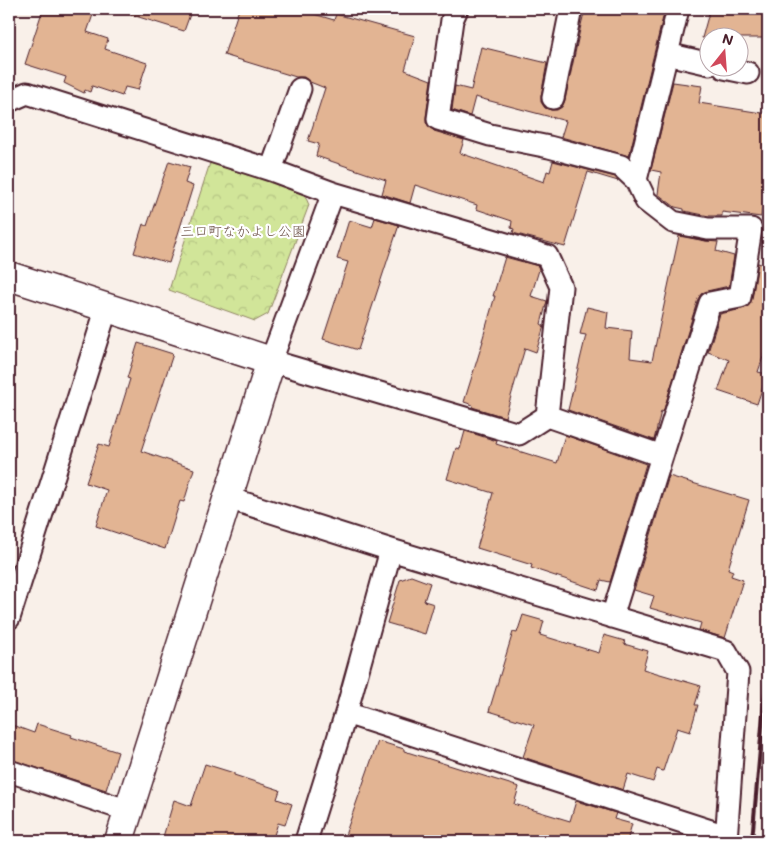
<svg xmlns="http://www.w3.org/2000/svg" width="777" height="850" font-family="Mali,'Klee One',sans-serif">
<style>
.forest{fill:url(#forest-crowns);stroke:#8e8262}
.building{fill:#e2b493;stroke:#4a1f2b}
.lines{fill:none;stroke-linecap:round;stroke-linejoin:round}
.street-casing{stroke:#4a1f2b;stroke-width:25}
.secondary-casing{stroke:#4a1f2b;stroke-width:31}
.street{stroke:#fff;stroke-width:21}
.secondary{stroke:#fff;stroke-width:28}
.rail{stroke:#4a1f2b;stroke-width:4}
.labels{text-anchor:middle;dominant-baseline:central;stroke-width:4.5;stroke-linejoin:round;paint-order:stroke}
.park-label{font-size:14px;fill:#6c5046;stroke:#fff}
</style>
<defs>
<pattern id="forest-crowns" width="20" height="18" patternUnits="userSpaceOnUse" patternTransform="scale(1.25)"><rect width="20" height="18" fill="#d1e599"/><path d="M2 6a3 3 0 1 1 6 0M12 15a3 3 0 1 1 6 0" fill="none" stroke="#b5c484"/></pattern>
</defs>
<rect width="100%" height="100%" fill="#f9f0e9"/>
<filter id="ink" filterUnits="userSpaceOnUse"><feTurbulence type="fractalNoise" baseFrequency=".02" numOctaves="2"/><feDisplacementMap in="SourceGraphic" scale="10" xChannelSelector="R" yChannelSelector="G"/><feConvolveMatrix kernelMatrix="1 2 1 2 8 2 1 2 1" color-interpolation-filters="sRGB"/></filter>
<g filter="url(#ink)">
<path class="forest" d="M210,163L303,191L309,205L268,314L255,321L169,290Z"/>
<path class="building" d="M43,9H95L87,32L108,39L105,49L147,63L138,90L125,87L122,96L92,86L90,92L85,90L84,93L64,83L66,77L25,64Z
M130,9H192L184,31L129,14Z
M239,9H297L334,20L336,14L415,36L405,70L431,80L426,117V123L434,131L464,140L460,153L544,182L547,171L550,172L553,161L615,177L618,181L588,172L565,247L513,233L514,229L511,228L512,221L476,209L477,205L415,185L410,203L382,194L386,180L316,156L319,144L308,141L325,88L310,82L304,77H296L224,55Z
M585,9H665L629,156L561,137L566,121L475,97L470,116L452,110L455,86L471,90L481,47L547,63L541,96V102L545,108L551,110H557L562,107L565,100L581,25Z
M710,9H768V38H702Z
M673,82L702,86L699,103L768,114V184H766L761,217L722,212V216H709L684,211V209L675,207L658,194L661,172L651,170Z
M169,161L190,167L185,183L193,186L169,263L134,253L143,224L147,226Z
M375,218L399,225L358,350L323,339L348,262L337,259L349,220L372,227Z
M679,236L706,241L718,242L716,251L734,256L729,286L707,291L701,294L698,299L663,412L661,411L654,440L568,410L586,335L580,334L587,307L608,312L606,328L632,331L630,358L652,361Z
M505,257L538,266L539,270L531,296L547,301L541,324L544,326L536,352L525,348L505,417L472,407L473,405L464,402L483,341H482L495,296H493Z
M758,263L768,266V342L758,372L767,374L757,404L718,391L729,360L708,352L720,314L742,309L749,305L752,299Z
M138,343L173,354L141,451L194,469L184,502L180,501L165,549L96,526L107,490L86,483L99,444L109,447L130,379L127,378Z
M465,431L497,441L496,444L557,463L565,435L646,464L610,582L601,580L598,590L531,568L532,565L477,548L493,493L447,479L456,448L460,449Z
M669,476L749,500L728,569L733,571L731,576L743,580L725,638L699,630L701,623L650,608L654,596L634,590Z
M411,576L430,583L424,601L434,604L425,634L387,623L400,580Z
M523,615L544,621L540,635L599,653L604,635L625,641L624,644L648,651L643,669L701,686L695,705H698L690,732L677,728L663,771L657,769L653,782L628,774L623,790L523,757L534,725L489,711L513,632L517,633Z
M9,724L34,733L37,724L72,735L71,737L118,752L106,790L9,759Z
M378,741L404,749V751L519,787L514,804L570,821L576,801L616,813L614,819L632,824L627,841H343Z
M205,764L234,773V775L280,790L277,799L292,804L285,825L278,823L272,841H175L163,837L174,800L191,806Z"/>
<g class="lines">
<defs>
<path id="street" d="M457,9L452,20L438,119L490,135L549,147L621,166L636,180L646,201L673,222L708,229H751L740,297L710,303L662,456
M667,54L710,64
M724,68L748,73
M553,98L571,9
M9,101L27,93L271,170L333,193L547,256L561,287L547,416L519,434L271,361L333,193
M271,170L300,89
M636,180L678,9
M547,416L662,456L612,617
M228,498L391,550L726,651L738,672L726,841
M9,618L107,307
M346,713L726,836
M9,771L129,811
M306,841L346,713L391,550"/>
<path id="secondary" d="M9,276L271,361L119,841"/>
</defs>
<use href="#street" class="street-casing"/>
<use href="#secondary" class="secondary-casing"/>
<use href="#street" class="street"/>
<use href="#secondary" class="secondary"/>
<path class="rail" d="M752,841L768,657"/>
</g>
</g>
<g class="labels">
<g class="park-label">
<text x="243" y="230">三口町なかよし公園</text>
</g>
</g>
<rect width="777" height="850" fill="none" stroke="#fff" stroke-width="30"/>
<rect x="15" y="15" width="747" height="820" fill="none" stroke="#4a1f2b" stroke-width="2" filter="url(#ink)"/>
<g transform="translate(724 52) rotate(17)"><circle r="24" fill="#ffffff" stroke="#b7a5aa"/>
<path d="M0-4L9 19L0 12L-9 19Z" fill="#d1495b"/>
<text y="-8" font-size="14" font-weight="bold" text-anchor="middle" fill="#4a1f2b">N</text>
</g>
</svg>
